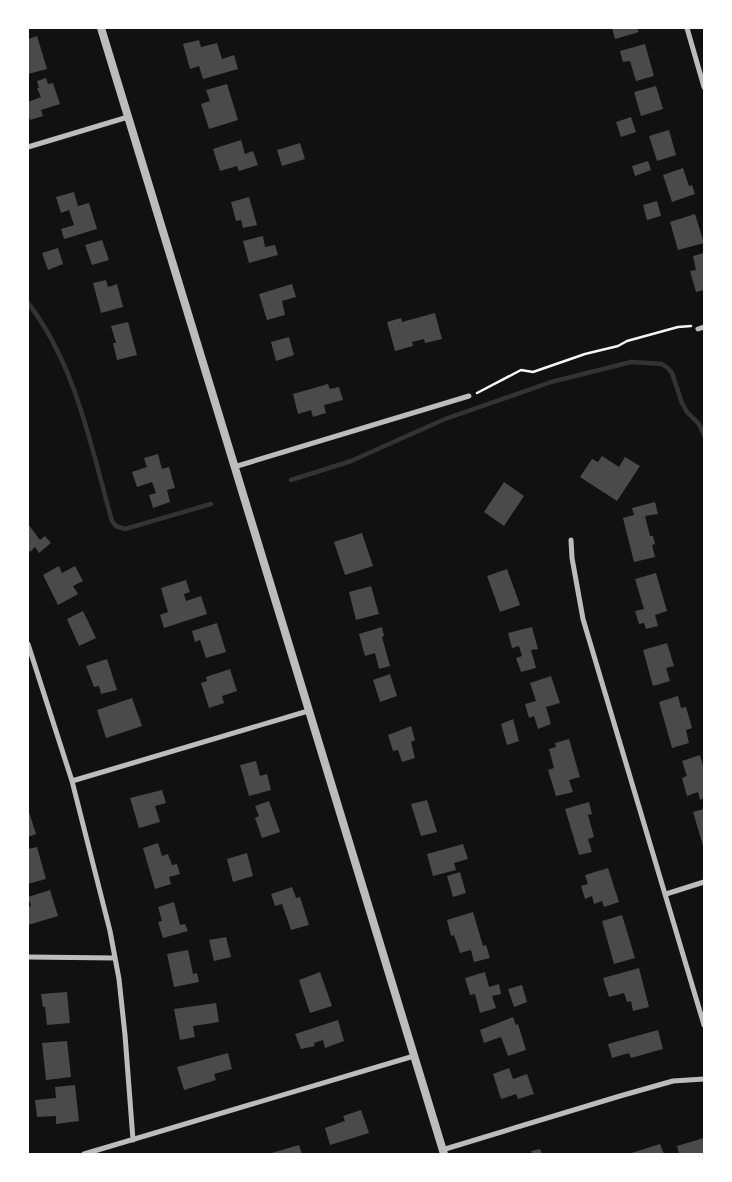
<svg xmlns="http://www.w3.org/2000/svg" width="732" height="1182" font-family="Rubik,sans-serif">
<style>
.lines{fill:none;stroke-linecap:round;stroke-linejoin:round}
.stream{stroke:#333;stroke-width:4.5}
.building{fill:#4a4a4a}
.path{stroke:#f5f5f5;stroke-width:2.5}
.minor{stroke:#bcbcbc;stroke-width:5}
.tertiary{stroke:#bcbcbc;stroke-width:8}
</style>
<rect width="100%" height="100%" fill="#111"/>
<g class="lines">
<path class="stream" d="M28,303C76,365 91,447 112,521L116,526L125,529L211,504
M291,480L351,461L445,419L551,382L631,362L662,364L668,368L672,373L682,403L687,412L699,424L704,435"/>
</g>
<path class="building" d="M612,28H637L639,32L615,39Z
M37,36L47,69L28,74V39Z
M199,40L201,47L217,43L222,59L234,55L238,69L203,79L199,66L190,69L183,44Z
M645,44L654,76L636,81L630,61L623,62L620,51Z
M46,78L48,84L53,83L60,104L41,110L43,116L30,120L28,113V102L41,97L37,88H39L37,81Z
M227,84L238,120L209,129L201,104L210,101L206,90Z
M656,86L663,109L641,116L634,92Z
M631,117L636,132L621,137L616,122Z
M669,130L676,155L657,161L649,136Z
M241,140L245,154L253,151L258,165L239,171L237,166L220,171L213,149Z
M300,143L305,159L282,166L277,150Z
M648,161L651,170L635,176L632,166Z
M683,168L689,186L692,185L695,194L672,202L663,175Z
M74,192L78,206L89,203L97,229L64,239L61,229L74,225L69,210L61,213L56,197Z
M249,197L257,225L243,228L241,220L236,221L231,202Z
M657,201L661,216L647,220L643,205Z
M695,214L704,243L678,250L670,222Z
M263,236L265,247L275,245L278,255L249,263L243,241Z
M102,240L109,260L92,265L85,245Z
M58,248L63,264L48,270L42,253Z
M704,253V290L696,292L690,271L696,270L693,256Z
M106,280L108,287L117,284L123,307L101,313L93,283Z
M292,284L296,297L282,301L285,315L267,320L259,294Z
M435,313L442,339L425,343L424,339L412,342L413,346L395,351L387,322L401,318L402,322Z
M128,322L137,355L117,360L113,343H116L111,326Z
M289,337L294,355L276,361L271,342Z
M328,384L330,389L339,387L343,400L324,405L326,413L313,417L311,410L298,414L293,394Z
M158,454L162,469L169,467L175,488L167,490L170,502L153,508L149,495L156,493L152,482L137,487L132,472L147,467L144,458Z
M602,456L619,467L625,457L640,466L617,501L580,477L592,459L598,462Z
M504,482L524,496L504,526L484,512Z
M655,502L658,514L645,516L650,536H653L655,544L652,545L655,557L634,562L623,518L634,515L632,508Z
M28,524L40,540L45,536L51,543L39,553L35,547L30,552L28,549Z
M362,533L373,566L345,575L334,542Z
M59,566L62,573L75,566L83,581L73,586L78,594L58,605L43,575Z
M507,569L520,605L500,612L487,576Z
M656,573L667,611L655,615L658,626L646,629L644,623L639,624L635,611L644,609L635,579Z
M186,580L190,592L184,594L186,601L201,596L207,614L164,628L160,615L168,612L161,588Z
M371,586L379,614L356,620L349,592Z
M83,611L96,638L79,646L67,619Z
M217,623L226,652L206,658L200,640L195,642L192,631Z
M382,627L384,636L382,637L390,666L379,669L375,653L365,656L359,634Z
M532,627L538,649L531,650L536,668L521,672L516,658L522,656L519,646L512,648L508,633Z
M667,643L674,666L666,668L670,681L653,686L643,650Z
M107,659L117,690L101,694L99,686L94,687L86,666Z
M230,669L237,691L222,696L224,703L209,708L201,683L207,681L206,677Z
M390,674L397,696L380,702L373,680Z
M551,676L560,703L546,707L551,724L538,729L534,716L529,718L525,704L536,701L530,683Z
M678,696L681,708L686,707L692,728L686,730L689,743L672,748L659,702Z
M132,698L142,726L106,738L97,710Z
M513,719L519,741L507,745L501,724Z
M411,726L415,740L411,742L415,758L402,762L398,750L393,751L388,735Z
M569,739L580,777L569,780L573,792L556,796L548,770L554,768L549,749L556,747L555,743Z
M700,755L704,770V798L700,800L698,792L687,796L682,778L687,776L682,761Z
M256,761L260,776L267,774L271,790L249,796L240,765Z
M162,790L166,803L155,806L160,822L139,828L130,798Z
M427,800L437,832L421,836L411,804Z
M269,801L280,832L262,838L255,818L259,816L255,806Z
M589,802L592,814L588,815L594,837L588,839L592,852L579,855L565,809Z
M28,809L36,834L28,837Z
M704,809V849L693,812Z
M158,843L162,856L168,854L172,865L177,864L180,874L169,877L171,884L155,889L143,848Z
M463,844L468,859L454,863L456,870L433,876L427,854Z
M37,847L46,879L28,884V849Z
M247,853L253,876L233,882L227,859Z
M608,868L619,902L604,907L602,901L594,904L592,896L585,899L581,886L588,884L585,875Z
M460,872L466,893L453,897L447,876Z
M292,887L296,898L300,897L309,925L291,930L282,904L275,906L271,894Z
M50,890L58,916L28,925V907L31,906L28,897Z
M174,902L180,925L185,924L188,931L163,938L158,922L162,921L158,907Z
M473,912L483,946L486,945L490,958L474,962L471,950L460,953L454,935L451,936L447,920Z
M622,915L635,958L614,964L602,921Z
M226,937L231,957L214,961L209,940Z
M188,950L193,974L197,973L199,982L174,987L167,954Z
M639,968L649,1007L633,1011L631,1001L627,1002L624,993L609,997L603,978Z
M320,972L332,1006L310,1013L299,980Z
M485,972L489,987L499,984L501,994L492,996L496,1008L480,1013L475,994L470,995L465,978Z
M522,985L527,1002L514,1007L508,989Z
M67,992L70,1023L47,1025L45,1007H43L41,994Z
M216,1003L219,1022L193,1026L195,1037L180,1040L174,1009Z
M513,1017L516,1025L518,1024L526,1050L508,1056L501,1037L484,1043L480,1030Z
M338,1020L344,1041L325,1048L323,1040L314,1043L315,1046L301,1049L295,1034Z
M658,1030L663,1049L631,1058L629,1053L612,1058L608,1044Z
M67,1041L71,1077L46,1080L42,1043Z
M228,1053L232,1069L214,1074L216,1080L184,1090L177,1067Z
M509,1068L513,1079L527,1074L534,1094L518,1099L516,1094L501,1099L493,1074Z
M75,1085L79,1121L56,1124V1116L37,1117L35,1100L56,1098L55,1087Z
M361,1110L369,1133L330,1145L325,1128L345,1121L343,1116Z
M704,1138V1154H679L677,1146Z
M660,1144L664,1154H628Z
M299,1145L302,1154H268Z
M540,1149L542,1154H532L531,1151Z"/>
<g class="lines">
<path class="path" d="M477,393L521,370L533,372L585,354L618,346L627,341L678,327L691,326"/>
<path class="minor" d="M687,28L704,87
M28,147L128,117
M698,329L704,327
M234,467L469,396
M571,540L572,558L583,619L704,1025
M28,644L72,781L110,931L119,979L125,1035L133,1140
M72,781L308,711
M666,894L704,882
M28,957L115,958
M442,1150L620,1096L673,1081L704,1079
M84,1154L414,1056"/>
<path class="tertiary" d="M101,28L444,1154"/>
</g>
<rect width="732" height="1182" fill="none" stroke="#ffffff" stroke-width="58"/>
</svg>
